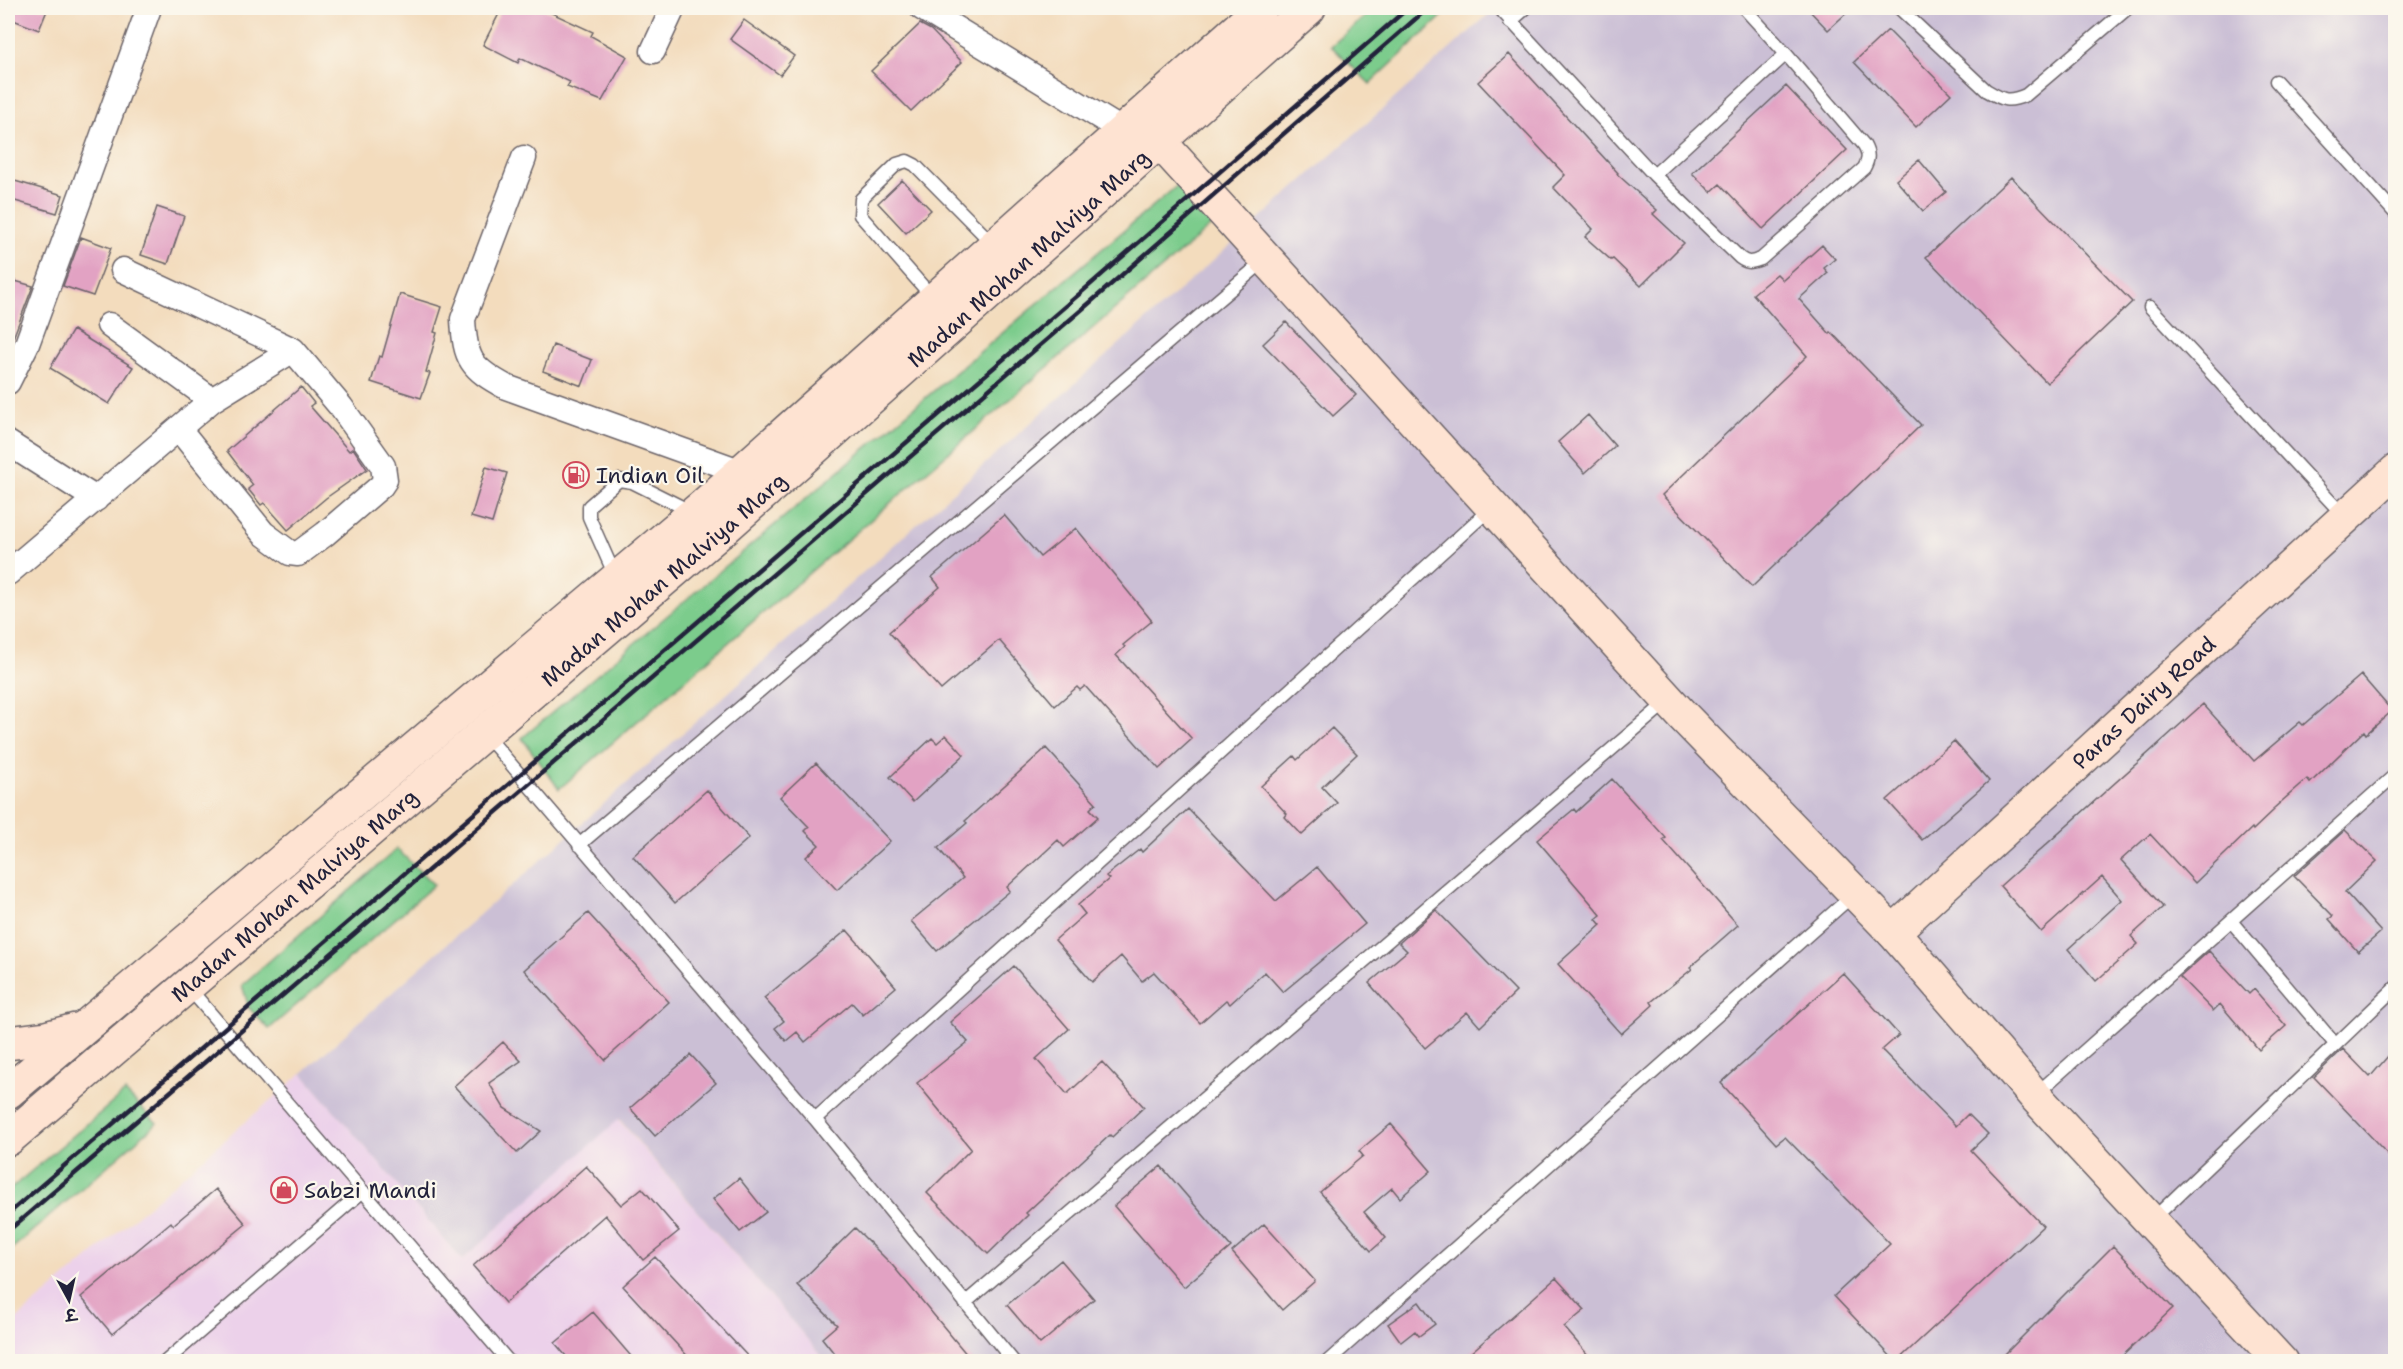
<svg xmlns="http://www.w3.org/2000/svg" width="2403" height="1369" font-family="'Shantell Sans','Playpen Sans Deva',sans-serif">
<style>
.built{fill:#ecd1ea}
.industrial{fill:#cbbfd5}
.green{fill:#7ccc8c;stroke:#4f7764;stroke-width:1.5}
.building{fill:#e2a2c3}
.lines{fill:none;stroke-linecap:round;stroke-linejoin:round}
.lane-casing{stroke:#6b6368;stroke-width:15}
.street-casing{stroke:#6b6368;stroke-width:27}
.secondary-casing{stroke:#6b6368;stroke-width:36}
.lane{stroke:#fff;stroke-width:12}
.street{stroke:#fff;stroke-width:24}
.secondary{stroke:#fee3d2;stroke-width:33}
.rail{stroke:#22223b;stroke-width:4.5}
.labels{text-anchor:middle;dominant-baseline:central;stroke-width:4.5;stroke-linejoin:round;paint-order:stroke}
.street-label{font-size:22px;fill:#22223b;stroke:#fbf7ec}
.poi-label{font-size:22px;fill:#22223b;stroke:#fbf7ec;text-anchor:start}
</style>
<rect width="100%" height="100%" fill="#fbf7ec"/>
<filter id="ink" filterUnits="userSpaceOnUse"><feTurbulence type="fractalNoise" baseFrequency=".0167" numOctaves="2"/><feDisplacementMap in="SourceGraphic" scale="12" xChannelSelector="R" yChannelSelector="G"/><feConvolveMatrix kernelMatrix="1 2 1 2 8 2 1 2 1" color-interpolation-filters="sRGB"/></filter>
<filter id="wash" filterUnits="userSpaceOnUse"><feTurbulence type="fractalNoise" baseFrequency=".008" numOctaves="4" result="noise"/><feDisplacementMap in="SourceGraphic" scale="24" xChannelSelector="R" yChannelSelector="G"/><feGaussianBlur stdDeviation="1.35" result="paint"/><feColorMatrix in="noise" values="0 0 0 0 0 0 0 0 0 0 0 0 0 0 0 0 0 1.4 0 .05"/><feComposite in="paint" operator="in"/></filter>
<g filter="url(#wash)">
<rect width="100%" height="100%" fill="#f3dcbd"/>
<path class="built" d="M302,1073L462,1260L618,1119L826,1361L8,1362V1327Z"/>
<path class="industrial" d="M1496,8H2395V1361H826L619,1119L462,1260L302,1073Z"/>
<path class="green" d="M1375,8H1451L1370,84L1331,46Z
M1185,179L1218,220L559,789L522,738Z
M397,849L434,885L269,1029L249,1008L242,985Z
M125,1092L157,1123L8,1252V1191Z"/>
<g id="blocks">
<path class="building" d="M8,8H48L39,30L8,18Z
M502,8H541L593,32L591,36L627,56L602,101L567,87L570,82L520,58L518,63L483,45Z
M1807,8H1852L1828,30Z
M744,20L794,56L780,75L730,39Z
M920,24L931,30L962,62L911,111L871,71Z
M1888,30L1951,94L1916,127L1854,62Z
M1509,54L1618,173L1617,174L1657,210L1653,214L1684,243L1641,286L1613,259L1611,260L1585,237L1593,229L1553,187L1565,175L1478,82Z
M1786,86L1847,150L1763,229L1720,184L1711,192L1692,173Z
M1919,160L1946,192L1923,211L1896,180Z
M2011,177L2132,302L2047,383L1926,257Z
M8,179L63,195L57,213L8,199Z
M902,180L931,210L906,233L878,203Z
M157,207L184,216L168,264L141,255Z
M81,237L111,248L93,296L63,286Z
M1822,245L1835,259L1824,268L1828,273L1799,299L1830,334L1831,332L1921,425L1752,587L1662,495L1807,356L1753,294L1777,274L1783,280Z
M15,281L33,286L8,351V307Z
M400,294L442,307L434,332L437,333L426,372L430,373L421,398L371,382L379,356L382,357Z
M1286,322L1356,395L1333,416L1263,344Z
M73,330L133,367L109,404L50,368Z
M553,345L592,360L582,386L543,371Z
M301,387L314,403L310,406L349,451L353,448L367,469L326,498L288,530L264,503L261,505L248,489L253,485L227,451Z
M1588,415L1615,446L1585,473L1558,442Z
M486,467L507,473L492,523L471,517Z
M1004,515L1040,557L1076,528L1152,621L1123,645L1125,647L1116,655L1192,739L1159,769L1085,686L1080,690L1077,687L1055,706L999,640L941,690L889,632L940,587L932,577Z
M2361,675L2392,711L2366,734L2364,731L2310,783L2307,779L2273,809L2274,810L2253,830L2252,828L2195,883L2150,834L2121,860L2163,907L2131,936L2138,944L2096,981L2068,949L2122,900L2102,877L2041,932L2000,886L2203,704L2254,761L2300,722L2303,725Z
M1332,728L1357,754L1322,787L1337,803L1302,835L1285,817L1287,814L1261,786L1294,756L1297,760Z
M946,735L964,755L913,802L890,777L932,738L937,743Z
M1954,741L1989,781L1922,840L1887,800Z
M1046,748L1096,803L1090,809L1098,817L1064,847L1058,840L1007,887L1010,891L937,951L911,921L963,878L938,848L967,823L965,821Z
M816,763L890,841L837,890L806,857L819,845L805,831L809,827L780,797Z
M1612,779L1666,838L1663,840L1738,925L1690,967L1692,969L1651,1002L1653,1005L1621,1034L1558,964L1601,925L1596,919L1601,915L1537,840L1574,809L1576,812Z
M707,790L749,838L675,903L633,856Z
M1188,809L1276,901L1317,867L1365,924L1283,992L1265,972L1230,1004L1226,1000L1200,1023L1154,972L1142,981L1121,956L1092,982L1055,940L1085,914L1078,905L1109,879L1106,876L1140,849L1142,852Z
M2345,830L2377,861L2345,892L2381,932L2358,952L2329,919L2333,916L2294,876Z
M1436,910L1516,992L1480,1027L1467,1012L1425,1048L1369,983L1407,951L1399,943Z
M588,913L669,1002L605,1060L524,970Z
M847,930L896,987L863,1015L852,1003L805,1042L797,1032L786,1041L775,1028L784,1021L764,998Z
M2209,951L2249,994L2254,989L2286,1026L2259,1050L2220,1004L2213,1011L2180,977Z
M1014,966L1069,1029L1036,1059L1067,1094L1102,1062L1144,1107L1112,1137L1110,1135L1026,1213L1028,1215L988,1254L927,1193L971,1149L917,1083L968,1042L950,1022Z
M1843,973L1899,1035L1882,1050L1956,1126L1968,1114L1988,1134L1971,1150L2043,1226L1896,1362L1834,1296L1890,1244L1785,1137L1776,1144L1721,1083Z
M503,1042L521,1061L489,1083L504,1108L541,1131L517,1153L454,1086Z
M2396,1047V1163L2314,1077L2343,1049L2370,1077Z
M691,1055L716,1083L655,1136L630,1108Z
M1391,1124L1431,1171L1400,1198L1392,1188L1364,1212L1386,1238L1371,1251L1320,1192L1363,1156L1359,1151Z
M586,1166L621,1205L642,1188L679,1231L643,1260L605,1215L505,1303L473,1266Z
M1161,1166L1231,1247L1184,1287L1114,1206Z
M739,1178L766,1212L740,1232L713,1199Z
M216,1189L246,1224L112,1334L81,1297L171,1222L173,1225Z
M1264,1224L1315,1281L1282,1310L1232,1252Z
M855,1228L893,1266L973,1362H841L822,1338L837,1325L797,1285Z
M2113,1246L2173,1308L2116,1362H1997Z
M655,1257L753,1362H693L623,1286Z
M1061,1260L1094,1299L1040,1344L1007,1305Z
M1556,1278L1585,1310L1564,1327L1594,1362H1460Z
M1419,1302L1435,1324L1419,1336L1415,1331L1401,1342L1388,1324Z
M593,1312L636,1362H571L555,1343Z"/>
</g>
</g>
<g filter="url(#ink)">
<use href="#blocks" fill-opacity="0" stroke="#6b6368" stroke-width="1.5"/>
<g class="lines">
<defs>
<path id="lane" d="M1499,8L1654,175L1786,54L1744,8
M1899,8L1986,90C2003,100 2007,103 2026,95L2128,8
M1510,22L1526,8
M2276,81L2396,214
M1654,175L1740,258C1748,264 1752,262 1761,259L1864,168C1869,159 1869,154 1864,145L1786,54
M934,299L860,215L861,199L897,164L907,161L915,165L994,245
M2150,307L2344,516
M616,578L589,517V506L619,480L632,482L692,512
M485,734L815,1119L1014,1362
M579,845L1265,260
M2231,921L2335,1044
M188,987L509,1362
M2036,1094L2396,774
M815,1119L1491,508
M2152,1220L2396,987
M965,1303L1668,701
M165,1362L363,1191
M1327,1362L1853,895"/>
<path id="street" d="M922,8L1123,131
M653,51L673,8
M524,158L463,319C465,360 471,368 506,387L742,472
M123,270L293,350L341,407L383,466L385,480L381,486L325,534L298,554L290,553L263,533L179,429
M109,325L212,400
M8,382L27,344L149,8
M8,443L96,499
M8,573L212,400L293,350"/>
<g id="secondary">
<path d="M1159,141L1682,715L1893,932L2034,1095L2281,1362"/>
<path id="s1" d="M1893,932L2396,471"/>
<path d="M8,1043L46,1038L76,1030"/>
<path d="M8,1092L704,505L1261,8"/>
<path id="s2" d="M8,1139L728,525L1309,8"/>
</g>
</defs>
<use href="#lane" class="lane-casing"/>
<use href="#street" class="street-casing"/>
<use href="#secondary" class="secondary-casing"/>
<use href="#lane" class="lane"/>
<use href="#street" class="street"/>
<use href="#secondary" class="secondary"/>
<path class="rail" d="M8,1214L1084,290L1408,8
M8,1231L1093,300L1428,8"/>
</g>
</g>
<defs>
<symbol id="fuel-ring" viewBox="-11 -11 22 22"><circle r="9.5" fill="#fbf7ec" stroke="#d1495b" stroke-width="1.5"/><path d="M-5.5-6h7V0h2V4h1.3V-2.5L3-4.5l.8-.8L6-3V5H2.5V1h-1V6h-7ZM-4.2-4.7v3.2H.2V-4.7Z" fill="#d1495b"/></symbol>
<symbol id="shop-ring" viewBox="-11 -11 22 22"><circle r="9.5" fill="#fbf7ec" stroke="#d1495b" stroke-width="1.5"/><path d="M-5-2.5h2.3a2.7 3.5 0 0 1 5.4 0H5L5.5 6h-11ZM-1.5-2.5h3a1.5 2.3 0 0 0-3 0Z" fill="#d1495b"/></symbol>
</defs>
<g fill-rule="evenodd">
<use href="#fuel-ring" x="561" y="460" width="30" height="30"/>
<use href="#shop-ring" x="269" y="1175" width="30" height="30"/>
</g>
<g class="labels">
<g class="street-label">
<text stroke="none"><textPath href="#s2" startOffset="1348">Madan Mohan Malviya Marg</textPath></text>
<text stroke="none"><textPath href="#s2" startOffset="862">Madan Mohan Malviya Marg</textPath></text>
<text stroke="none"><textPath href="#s1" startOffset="340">Paras Dairy Road</textPath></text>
<text stroke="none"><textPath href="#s2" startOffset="376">Madan Mohan Malviya Marg</textPath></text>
</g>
<g class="poi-label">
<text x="596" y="475">Indian Oil</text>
<text x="304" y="1190">Sabzi Mandi</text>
</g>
</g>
<rect width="2403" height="1369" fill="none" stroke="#fbf7ec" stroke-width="30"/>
<g transform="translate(69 1300) rotate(172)" stroke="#fbf7ec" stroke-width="4.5" paint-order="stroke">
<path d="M0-4.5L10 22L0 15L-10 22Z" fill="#22223b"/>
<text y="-9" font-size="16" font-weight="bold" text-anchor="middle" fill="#22223b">उ</text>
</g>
</svg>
